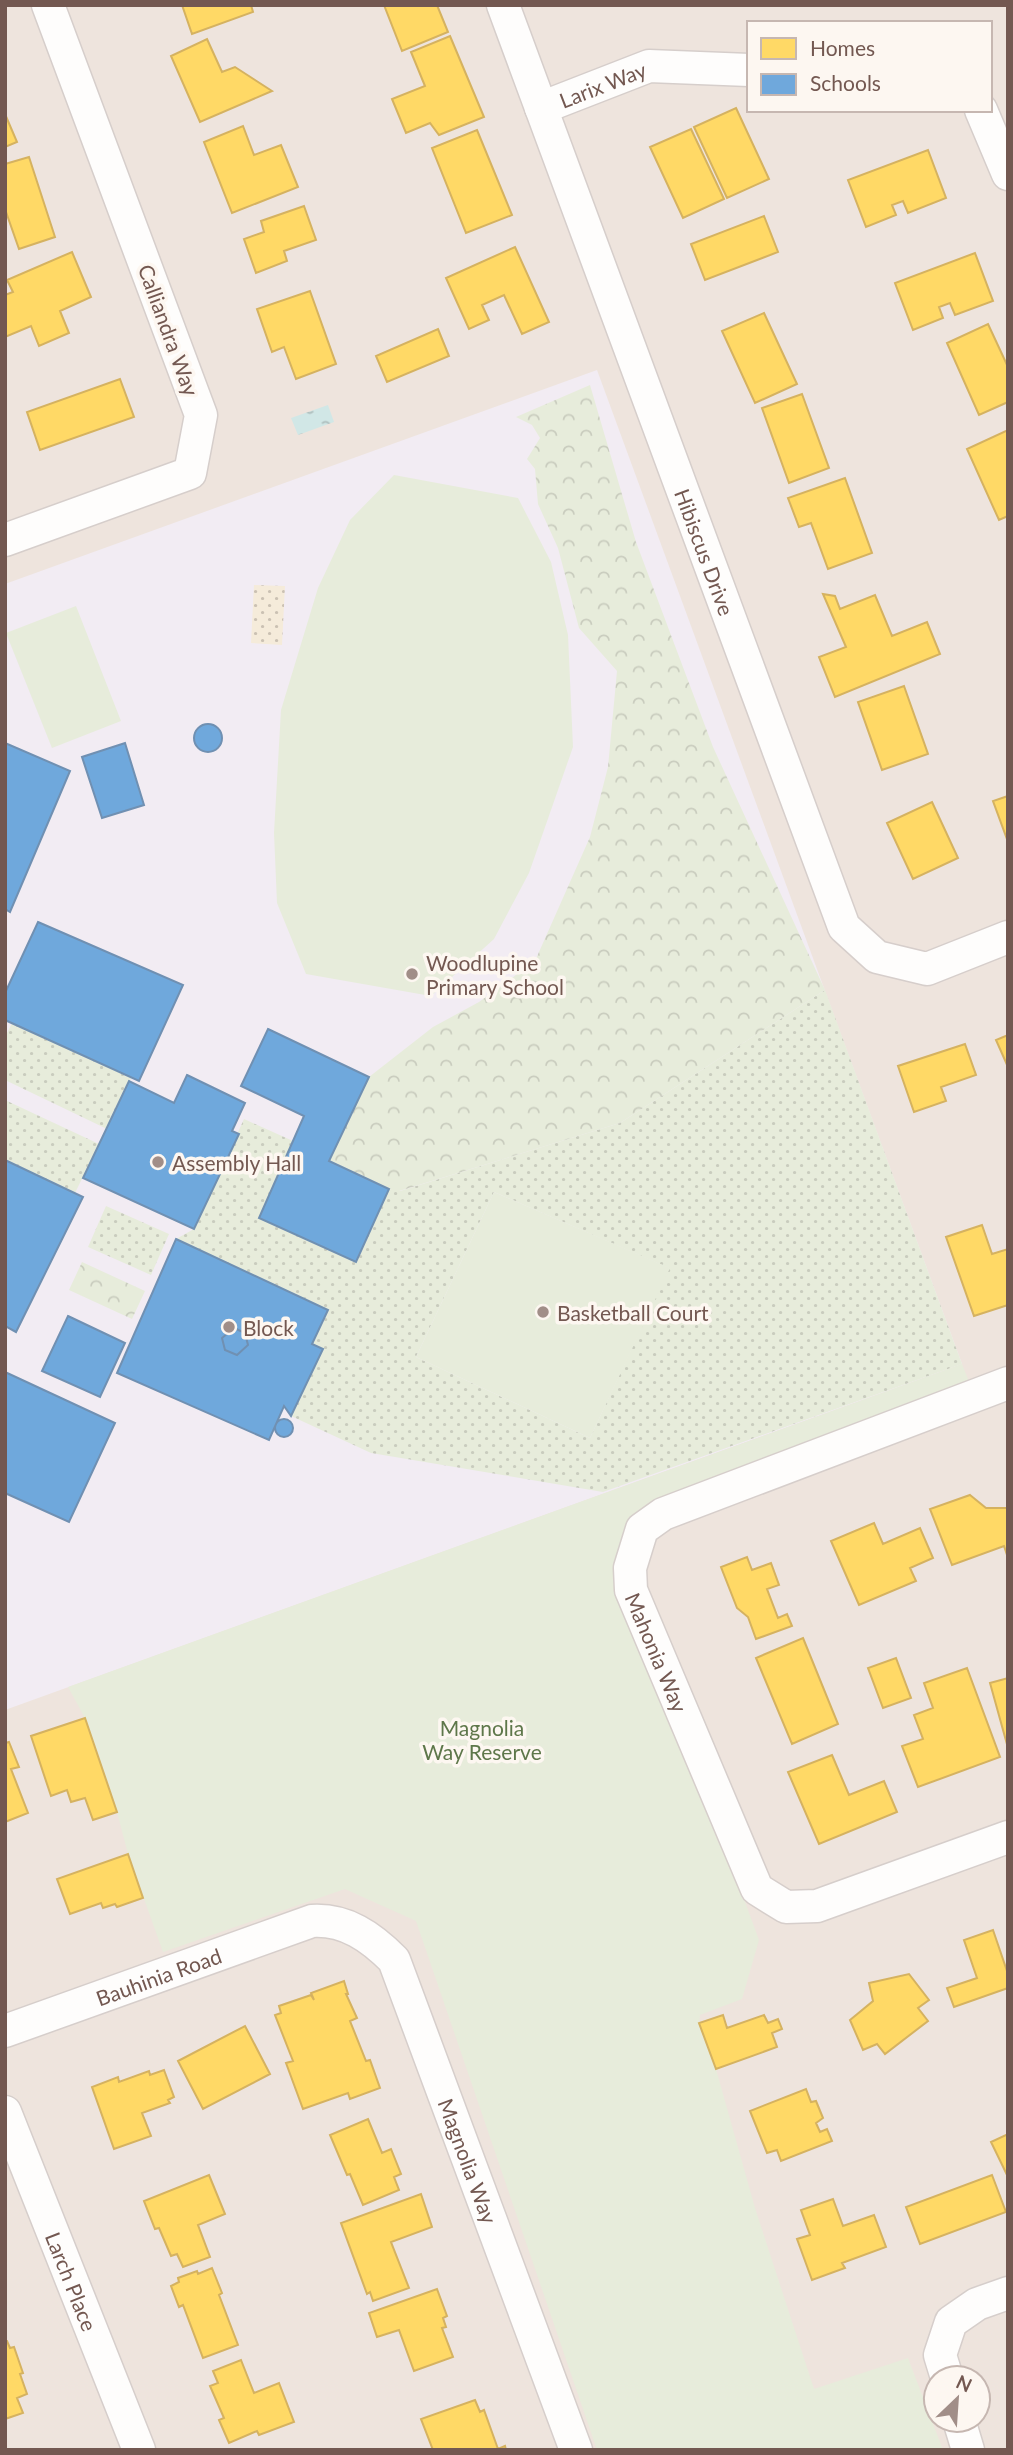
<svg xmlns="http://www.w3.org/2000/svg" width="1013" height="2455" font-family="Lato,sans-serif">
<style>
.residential{fill:#eee4dd;fill-rule:evenodd}
.education{fill:#f2ecf3}
.grass{fill:url(#grass-dots);fill-rule:evenodd}
.forest{fill:url(#forest-crowns)}
.sand{fill:url(#sand-dots)}
.park{fill:#e7ecdb}
.water{fill:url(#water-ripples)}
.homes{fill:#ffd966;stroke:#d5b260;stroke-width:2}
.schools{fill:#6fa8dc;stroke:#7090b2;stroke-width:2}
.lines{fill:none;stroke-linecap:round;stroke-linejoin:round}
.street-casing{stroke:#d6cecb;stroke-width:35}
.street{stroke:#fefdfc;stroke-width:32}
.poi-dot{fill:#a18e88;stroke:#fdf7f1;stroke-width:2.5}
.labels{text-anchor:middle;dominant-baseline:central;stroke-width:7;stroke-linejoin:round;paint-order:stroke}
.street-label{font-size:21px;fill:#735851;stroke:#fdf7f1}
.poi-label{font-size:21px;fill:#735851;stroke:#fdf7f1;text-anchor:start}
.park-label{font-size:21px;fill:#5e774a;stroke:#fdf7f1}
</style>
<defs>
<pattern id="grass-dots" width="8" height="8" patternUnits="userSpaceOnUse" patternTransform="scale(1.75)"><rect width="8" height="8" fill="#e7ecdb"/><path d="M2 2h.1M6 6h.1" fill="none" stroke="#c9ccbe" stroke-width="1.8" stroke-linecap="round"/></pattern>
<pattern id="forest-crowns" width="20" height="18" patternUnits="userSpaceOnUse" patternTransform="scale(1.75)"><rect width="20" height="18" fill="#e7ecdb"/><path d="M2 6a3 3 0 1 1 6 0M12 15a3 3 0 1 1 6 0" fill="none" stroke="#c9ccbe"/></pattern>
<pattern id="sand-dots" width="8" height="8" patternUnits="userSpaceOnUse" patternTransform="scale(1.75)"><rect width="8" height="8" fill="#f5ebda"/><path d="M2 2h.1M6 6h.1" fill="none" stroke="#cbc1b3" stroke-width="1.8" stroke-linecap="round"/></pattern>
<pattern id="water-ripples" width="26" height="14" patternUnits="userSpaceOnUse" patternTransform="scale(1.75)"><rect width="26" height="14" fill="#d1e7e6"/><path d="M2 4q2-2 4 0t4 0M15 11q2-2 4 0t4 0" fill="none" stroke="#aebebd"/></pattern>
</defs>
<rect width="100%" height="100%" fill="#f6f2ee"/>
<path class="residential" d="M5,5H1008V2450H5ZM749,23H990V110H749ZM936,2378H978V2420H936Z"/>
<path class="education" d="M597,370L962,1364L5,1710V584Z"/>
<path class="grass" d="M825,990L962,1364L603,1492L371,1453L291,1416L312,1344L327,1310L176,1239L194,1229L244,1119L293,1141L259,1218L356,1261L389,1189L400,1191L620,1123ZM494,1192L669,1268L590,1438L416,1357Z
M12,1023L131,1078L107,1129L5,1080V1037Z
M5,1100L99,1144L75,1193L5,1160Z
M106,1206L169,1234L151,1275L88,1247Z"/>
<path class="forest" d="M590,385L636,542L713,747L825,990L620,1123L396,1192L329,1161L369,1077L433,1027L479,1002L535,961L590,837L608,767L617,671L579,628L558,548L538,504L535,469L527,459L540,438L532,425L516,417Z
M82,1262L145,1291L132,1319L69,1290Z"/>
<path class="sand" d="M254,585L285,586L282,645L251,643Z"/>
<path class="park" d="M394,475L518,498L551,562L568,635L573,747L529,873L494,939L431,996L306,974L277,903L274,833L281,710L318,588L350,520Z
M76,606L121,721L52,748L6,633Z
M494,1192L670,1268L590,1438L416,1357Z
M962,1364L977,1402L652,1533L631,1590L759,1940L742,1999L700,2015L699,2023L716,2069L755,2208L814,2389L908,2358L943,2450H597L416,1921L345,1889L163,1952L128,1854L117,1812L85,1718L68,1687Z"/>
<path class="water" d="M328,405L334,422L298,435L291,418Z"/>
<path class="homes" d="M182,5H251L253,12L192,34Z
M384,5H437L448,32L402,51Z
M450,36L484,117L439,135L430,123L406,133L392,99L425,86L411,52Z
M207,39L222,72L235,67L272,91L200,122L171,56Z
M736,108L769,179L727,198L694,127Z
M5,114L17,142L5,147Z
M243,126L254,155L281,145L298,187L232,213L204,142Z
M691,129L724,199L683,218L650,147Z
M477,130L512,215L466,233L432,148Z
M928,150L946,198L908,213L903,201L892,205L896,215L866,227L848,180Z
M29,157L55,237L19,249L5,209V164Z
M304,206L316,240L284,251L287,261L256,273L244,239L264,232L261,221Z
M764,216L778,252L705,280L691,244Z
M515,247L549,322L522,334L504,295L482,305L489,320L469,329L446,278Z
M72,252L91,297L60,311L69,333L39,346L31,326L5,337V295L13,292L7,280Z
M975,253L993,301L955,315L950,303L939,307L943,318L913,330L895,283Z
M310,291L336,364L296,379L284,347L272,352L257,309Z
M764,313L797,384L755,403L722,331Z
M988,324L1008,367V402L979,415L947,343Z
M438,329L449,356L387,382L376,356Z
M120,379L134,417L40,450L27,412Z
M802,394L829,468L789,483L762,408Z
M1008,430V516L999,520L967,449Z
M845,478L872,553L828,569L811,523L799,527L788,498Z
M823,594L835,596L840,609L875,595L892,636L927,622L940,654L835,697L819,657L846,647Z
M904,686L928,754L882,770L858,702Z
M1008,796V842L993,801Z
M932,802L958,858L913,879L887,823Z
M1008,1035V1067L996,1040Z
M965,1044L976,1075L941,1087L946,1101L914,1112L898,1066Z
M982,1225L992,1254L1008,1249V1305L974,1316L946,1237Z
M970,1495L986,1508H1008V1558L1004,1546L952,1565L930,1509Z
M874,1523L883,1544L920,1528L933,1558L910,1568L916,1581L859,1605L831,1541Z
M747,1557L752,1570L771,1563L779,1585L767,1589L778,1618L787,1614L792,1626L756,1639L748,1617L737,1608L721,1567Z
M803,1638L838,1724L792,1744L756,1658Z
M896,1658L911,1698L883,1708L868,1668Z
M967,1668L1000,1757L918,1787L902,1746L923,1739L914,1715L933,1708L924,1683Z
M1008,1678V1748L990,1683Z
M85,1718L117,1812L93,1820L85,1798L71,1802L67,1790L51,1796L31,1736Z
M9,1742L19,1767L11,1769L28,1813L5,1822V1743Z
M832,1755L849,1795L884,1781L897,1812L819,1844L788,1772Z
M128,1854L143,1898L117,1907L115,1904L103,1908L101,1903L70,1914L57,1879Z
M993,1930L1008,1974V1988L954,2007L947,1988L977,1978L964,1940Z
M909,1974L929,2000L918,2008L928,2021L885,2054L877,2044L863,2050L850,2020L873,2001L869,1983Z
M344,1981L348,1994H346L357,2018L350,2021L366,2061L370,2060L380,2088L350,2099L348,2093L303,2109L286,2063L293,2061L275,2015L281,2013L279,2006L311,1995L314,2000L311,1993Z
M723,2015L727,2028L764,2015L768,2023L778,2019L782,2029L772,2033L777,2047L716,2069L699,2023Z
M245,2026L270,2074L203,2109L178,2061Z
M164,2070L174,2097L168,2100L170,2103L142,2113L151,2136L114,2149L92,2087L118,2077L119,2082L149,2071L150,2075Z
M806,2089L811,2102L816,2101L823,2118L816,2123L820,2132L827,2129L832,2141L781,2161L777,2150L767,2153L750,2111Z
M368,2119L382,2153L391,2149L401,2174L394,2177L399,2190L363,2205L350,2174L347,2175L330,2135Z
M1008,2134V2177L991,2142Z
M209,2175L225,2214L198,2225L210,2257L183,2267L177,2254L171,2256L159,2228L155,2229L144,2201Z
M992,2175L1006,2212L920,2244L906,2207Z
M421,2194L432,2227L391,2242L409,2288L373,2301L370,2292L367,2294L341,2223Z
M833,2199L843,2226L874,2215L886,2247L842,2263L845,2268L812,2280L797,2239L810,2235L801,2210Z
M212,2268L222,2293L219,2295L238,2345L203,2358L183,2305L179,2307L171,2286L179,2282L178,2278L197,2271L198,2274Z
M437,2289L447,2316L443,2318L446,2327L442,2328L453,2357L414,2371L399,2330L377,2337L369,2313Z
M5,2341H7L10,2348L14,2347L23,2373L20,2374L27,2394L17,2398L23,2413L5,2419Z
M241,2360L254,2393L279,2383L294,2422L259,2435L257,2431L229,2443L219,2420L224,2418L210,2386L218,2383L213,2371Z
M475,2400L480,2412L484,2410L498,2449L505,2446L506,2450H433L421,2419Z"/>
<path class="schools" d="M194 738a14 14 0 1 1 28 0a14 14 0 1 1-28 0Z
M5,743L70,771L10,912L5,909Z
M125,743L144,805L102,818L82,757Z
M38,922L183,985L139,1081L5,1020V993Z
M268,1029L369,1077L329,1161L389,1189L356,1262L259,1218L304,1116L241,1086Z
M187,1075L245,1103L232,1131L239,1134L194,1229L83,1178L129,1081L174,1103Z
M5,1160L83,1197L16,1332L5,1326Z
M176,1239L328,1310L312,1344L323,1349L291,1416L284,1406L269,1440L117,1373Z
M68,1316L125,1343L100,1397L42,1371Z
M234,1328L245,1333L248,1345L237,1355L225,1350L222,1338Z
M5,1372L115,1423L69,1522L5,1493Z
M275 1428a9 9 0 1 1 18 0a9 9 0 1 1-18 0Z"/>
<g class="lines">
<defs>
<g id="street">
<path id="s1" d="M503,5L844,927L877,957L927,969L1008,937"/>
<path id="s2" d="M541,108L649,66L749,70"/>
<path d="M981,110L1008,174"/>
<path d="M5,540L190,473L201,415L48,5"/>
<path id="s3" d="M1008,1383L663,1514L642,1529L630,1568L631,1590L757,1889L786,1907L817,1906L1008,1837"/>
<path id="s4" d="M5,2031L312,1921C346,1919 371,1937 394,1960L576,2450"/>
<path id="s5" d="M5,2112L139,2450"/>
<path d="M947,2378L940,2355L951,2322L977,2304L1008,2293"/>
<path d="M959,2420L968,2450"/>
</g>
</defs>
<use href="#street" class="street-casing"/>
<use href="#street" class="street"/>
</g>
<g class="poi-dot">
<circle cx="412" cy="974" r="7"/>
<circle cx="158" cy="1162" r="7"/>
<circle cx="543" cy="1312" r="7"/>
<circle cx="229" cy="1327" r="7"/>
</g>
<g class="labels">
<g class="street-label">
<text stroke="none"><textPath href="#s2" startOffset="66">Larix Way</textPath></text>
<text transform="translate(169 330) rotate(70)">Calliandra Way</text>
<text stroke="none"><textPath href="#s1" startOffset="583">Hibiscus Drive</textPath></text>
<text stroke="none"><textPath href="#s3" startOffset="525">Mahonia Way</textPath></text>
<text stroke="none"><textPath href="#s4" startOffset="163">Bauhinia Road</textPath></text>
<text stroke="none"><textPath href="#s4" startOffset="634">Magnolia Way</textPath></text>
<text stroke="none"><textPath href="#s5" startOffset="182">Larch Place</textPath></text>
</g>
<g class="poi-label">
<text x="426" y="962">Woodlupine<tspan x="426" dy="24">Primary School</tspan></text>
<text x="172" y="1162">Assembly Hall</text>
<text x="557" y="1312">Basketball Court</text>
<text x="243" y="1327">Block</text>
</g>
<g class="park-label">
<text x="482" y="1727">Magnolia<tspan x="482" dy="24">Way Reserve</tspan></text>
</g>
</g>
<rect width="1013" height="2455" fill="none" stroke="#735851" stroke-width="14"/>
<rect x="747" y="21" width="245" height="91" fill="#fdf7f1" stroke="#c6b7b1" stroke-width="2"/>
<rect x="761" y="38" width="35" height="21" fill="#ffd966" stroke="#c6b7b1" stroke-width="2"/>
<text x="810" y="56" font-size="21" fill="#735851">Homes</text>
<rect x="761" y="74" width="35" height="21" fill="#6fa8dc" stroke="#c6b7b1" stroke-width="2"/>
<text x="810" y="91" font-size="21" fill="#735851">Schools</text>
<g transform="translate(957 2399) rotate(25)"><circle r="33" fill="#fdf7f1" stroke="#c6b7b1" stroke-width="2"/>
<path d="M0-5L12 26L0 18L-12 26Z" fill="#a18e88"/>
<text y="-10" font-size="19" font-weight="bold" text-anchor="middle" fill="#735851">N</text>
</g>
</svg>
